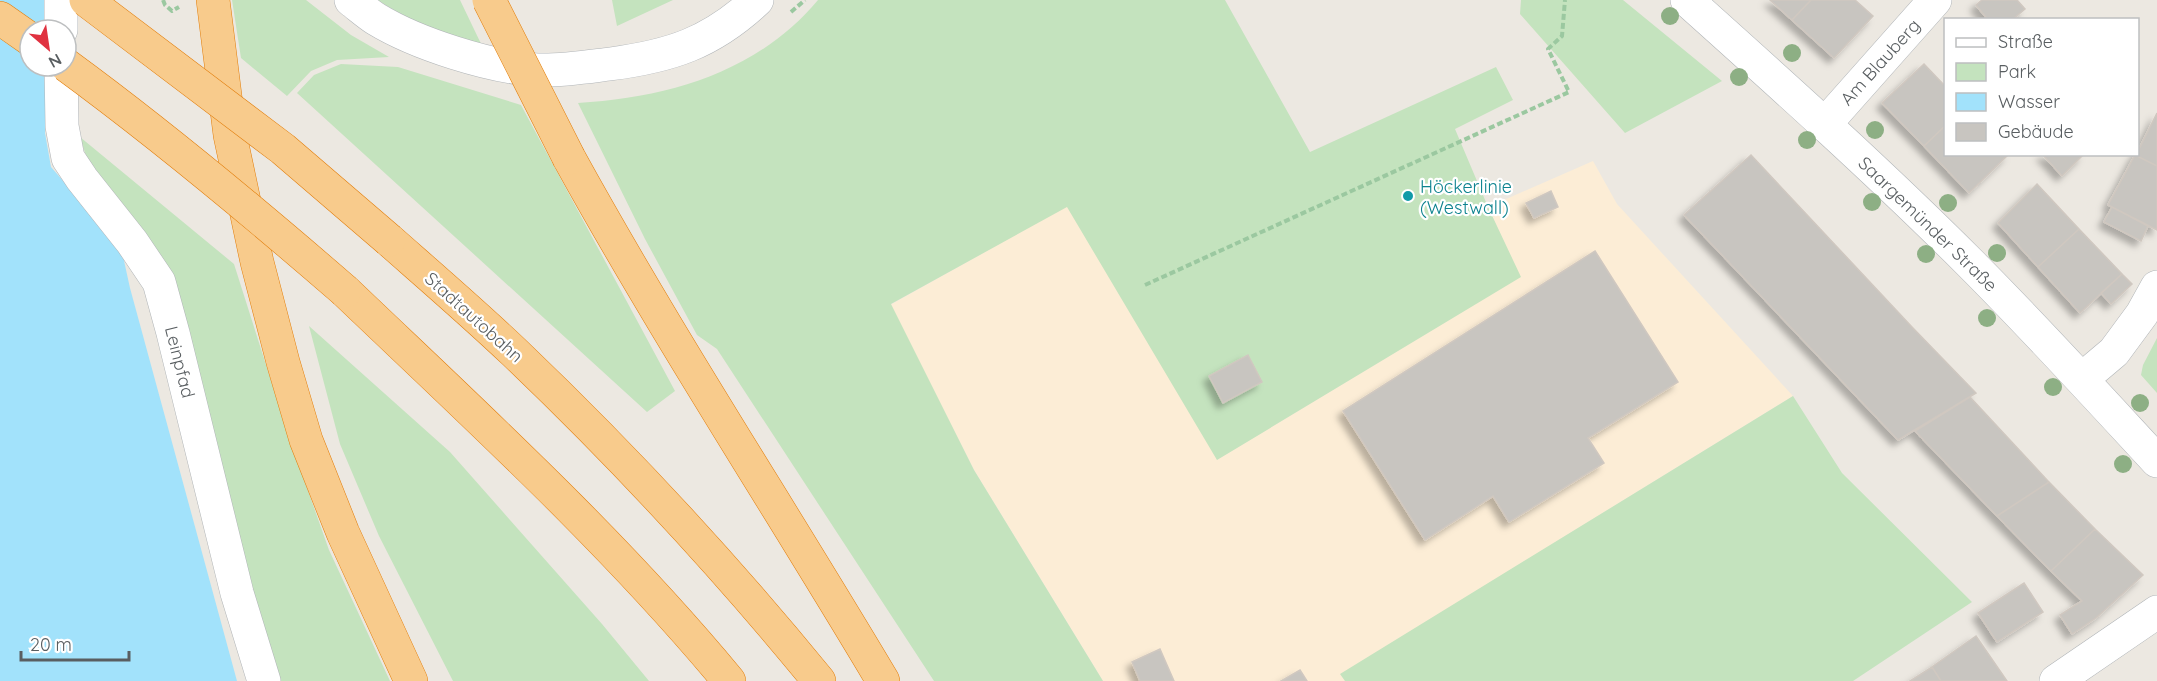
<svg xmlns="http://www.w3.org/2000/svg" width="2157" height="681" font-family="Quicksand,sans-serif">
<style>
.commercial{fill:#fcedd6}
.green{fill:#c4e3be}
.water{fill:#a2e2fb}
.building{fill:#c8c5c0;stroke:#d0c8c0;stroke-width:1.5;filter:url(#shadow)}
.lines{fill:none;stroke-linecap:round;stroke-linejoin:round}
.minor-casing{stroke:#b1b5b8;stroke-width:34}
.highway-casing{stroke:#e27d0a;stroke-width:34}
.path{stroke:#9bc8a0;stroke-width:4;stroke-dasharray:6 3;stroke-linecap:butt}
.minor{stroke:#fff;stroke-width:33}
.highway{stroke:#f8cb8c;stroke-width:33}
.highway-bridge-casing{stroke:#e27d0a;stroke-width:34;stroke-linecap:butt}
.highway-bridge{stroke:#f8cb8c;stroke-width:33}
.tree{fill:#8daf84}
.culture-dot{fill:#0f9aa8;stroke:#fff;stroke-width:2}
.labels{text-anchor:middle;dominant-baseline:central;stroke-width:4.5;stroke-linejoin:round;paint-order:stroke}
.street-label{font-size:18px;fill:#595e61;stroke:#fff}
.culture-label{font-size:18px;fill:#0d838f;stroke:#fff;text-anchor:start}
</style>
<defs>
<filter id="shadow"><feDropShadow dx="-5.5" dy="5.5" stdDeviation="3" flood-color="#0004"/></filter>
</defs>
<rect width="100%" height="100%" fill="#ece8e1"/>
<path class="commercial" d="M1593,161L1617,204L1793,396L1341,674L1345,681H1103L974,470L890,305L1067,206L1218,459L1520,277L1488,207Z"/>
<path class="green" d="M232,0H306L351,35L389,57L337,60L311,71L287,96L241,58Z
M377,0H460L484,50L416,23Z
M612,0H673L617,26Z
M818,0H1225L1310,152L1496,67L1513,100L1455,129L1488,207L1521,277L1217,460L1067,207L891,304L974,470L1103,681H934L717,349L697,335L645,239L578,103C668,98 758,72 818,0Z
M1521,0H1623L1722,81L1625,133L1520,14Z
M341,64L398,67L521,105L675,391L647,412L297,93L314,75Z
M80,137L234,264L289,437L329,550L390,681H273L185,321L87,159Z
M309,326L450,452L602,624L649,681H453L379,536L340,444Z
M2157,338V393L2141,375L2143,365Z
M1793,396L1842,473L1972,602L1853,681H1345L1340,674Z"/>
<path class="water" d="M0,0H47V30H30V66H47L45,133L51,167L121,247L130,288L237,681H0Z"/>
<path class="building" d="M1770,0H1811L1792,20Z
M1811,0H1855L1873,16L1834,58L1792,20Z
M1982,0H2017L2025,9L2012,20H1988L1976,5Z
M1924,64L1946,87V125L1924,146L1882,103Z
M2157,113V166L2135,155L2138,154V151Z
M1946,125V154H2009L1969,193L1924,146Z
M2042,154H2084L2062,176Z
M1751,155L1912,327L1976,393L1898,440L1684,215Z
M2135,155L2157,166V230L2108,205Z
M2037,184L2079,229L2038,267L1998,223Z
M1551,191L1558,207L1534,218L1526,203Z
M2112,207L2148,226L2141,241L2104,222Z
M2079,229L2122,274L2080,313L2038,267Z
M1595,251L1678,382L1588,438L1604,463L1509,522L1493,496L1425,540L1343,411Z
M2122,274L2132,284L2111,304L2101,293Z
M1248,355L1262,382L1223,403L1209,376Z
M1970,397L2049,482L1997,516L1915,431Z
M2049,482L2095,529L2051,571L1997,516Z
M2095,529L2143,575L2096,618L2072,634L2060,615L2082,601L2051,571Z
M2024,583L2043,612L1997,642L1978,613Z
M1976,636L2007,681H1941L1932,667Z
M1160,649L1174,681H1140L1132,662Z
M1932,667L1941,681H1910Z
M1300,670L1307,681H1281Z"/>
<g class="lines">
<defs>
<path id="minor" d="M61,0V30
M351,0C359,6 368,14 376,19C417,44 490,67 537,70C561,71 586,67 610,64C671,56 711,43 757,0
M1687,0C1783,86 1879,172 1970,263C2034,327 2095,394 2157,461
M61,66L62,126L68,158L82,179L132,242L159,282L173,333L237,593L264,681
M1825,124L1935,0
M2082,379L2114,352L2142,314L2157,287
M2056,681L2157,612"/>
<path id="highway" d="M213,0L230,135L257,262L283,362L306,440L343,533L411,681
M0,18L30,39
M569,158C667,336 779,506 883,681
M389,240C431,277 474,314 514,352C622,455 725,566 819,681
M345,291C477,417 613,541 729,681"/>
</defs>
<use href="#minor" class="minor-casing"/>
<use href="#highway" class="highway-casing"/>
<path class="path" d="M163,0L165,5L172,11L179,7
M791,12L805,0
M1145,285L1569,92L1548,49L1562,36L1565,0"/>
<use href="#minor" class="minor"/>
<use href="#highway" class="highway"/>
<defs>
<path id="highway-bridge" d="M86,0L283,149L389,240
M489,0L569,158
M66,65C163,136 255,213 345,291"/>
</defs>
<use href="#highway-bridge" class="highway-bridge-casing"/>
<use href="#highway-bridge" class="highway-bridge"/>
</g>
<g class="tree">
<circle cx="1670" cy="16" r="9"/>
<circle cx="1792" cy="53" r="9"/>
<circle cx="1739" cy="77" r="9"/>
<circle cx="1875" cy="130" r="9"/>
<circle cx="1807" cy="140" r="9"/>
<circle cx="1872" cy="202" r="9"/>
<circle cx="1948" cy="203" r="9"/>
<circle cx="1997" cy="253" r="9"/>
<circle cx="1926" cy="254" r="9"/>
<circle cx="1987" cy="318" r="9"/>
<circle cx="2053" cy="387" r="9"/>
<circle cx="2140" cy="403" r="9"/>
<circle cx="2123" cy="464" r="9"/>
</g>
<circle class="culture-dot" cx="1408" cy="196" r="6"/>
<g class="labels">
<g class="street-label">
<text transform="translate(1880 62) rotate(-48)">Am Blauberg</text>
<text transform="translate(1928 224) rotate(44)">Saargemünder Straße</text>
<text transform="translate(474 317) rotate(42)">Stadtautobahn</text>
<text transform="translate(180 362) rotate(76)">Leinpfad</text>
</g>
<g class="culture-label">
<text x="1420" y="186">Höckerlinie<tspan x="1420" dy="21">(Westwall)</tspan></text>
</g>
</g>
<rect x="1944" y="18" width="195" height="138" fill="#ffffff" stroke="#bdbfc0" stroke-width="1.5"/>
<rect x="1956" y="38" width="30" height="9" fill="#ffffff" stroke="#bdbfc0" stroke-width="1.5"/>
<text x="1998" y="48" font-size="18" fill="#595e61">Straße</text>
<rect x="1956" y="63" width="30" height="18" fill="#c4e3be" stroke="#bdbfc0" stroke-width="1.5"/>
<text x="1998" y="78" font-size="18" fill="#595e61">Park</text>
<rect x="1956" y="93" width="30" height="18" fill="#a2e2fb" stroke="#bdbfc0" stroke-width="1.5"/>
<text x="1998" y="108" font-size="18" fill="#595e61">Wasser</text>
<rect x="1956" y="123" width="30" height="18" fill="#c8c5c0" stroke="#bdbfc0" stroke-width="1.5"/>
<text x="1998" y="138" font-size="18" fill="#595e61">Gebäude</text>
<g transform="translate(48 48) rotate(151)"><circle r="28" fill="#ffffff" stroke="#bdbfc0" stroke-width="1.5"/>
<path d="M0-4.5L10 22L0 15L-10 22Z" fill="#e03240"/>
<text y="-9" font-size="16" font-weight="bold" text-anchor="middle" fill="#595e61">N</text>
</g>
<path d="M21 651v9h108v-9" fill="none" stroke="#595e61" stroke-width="3"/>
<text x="30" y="651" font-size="18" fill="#595e61" stroke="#ffffff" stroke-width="4.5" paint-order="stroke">20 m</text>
</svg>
